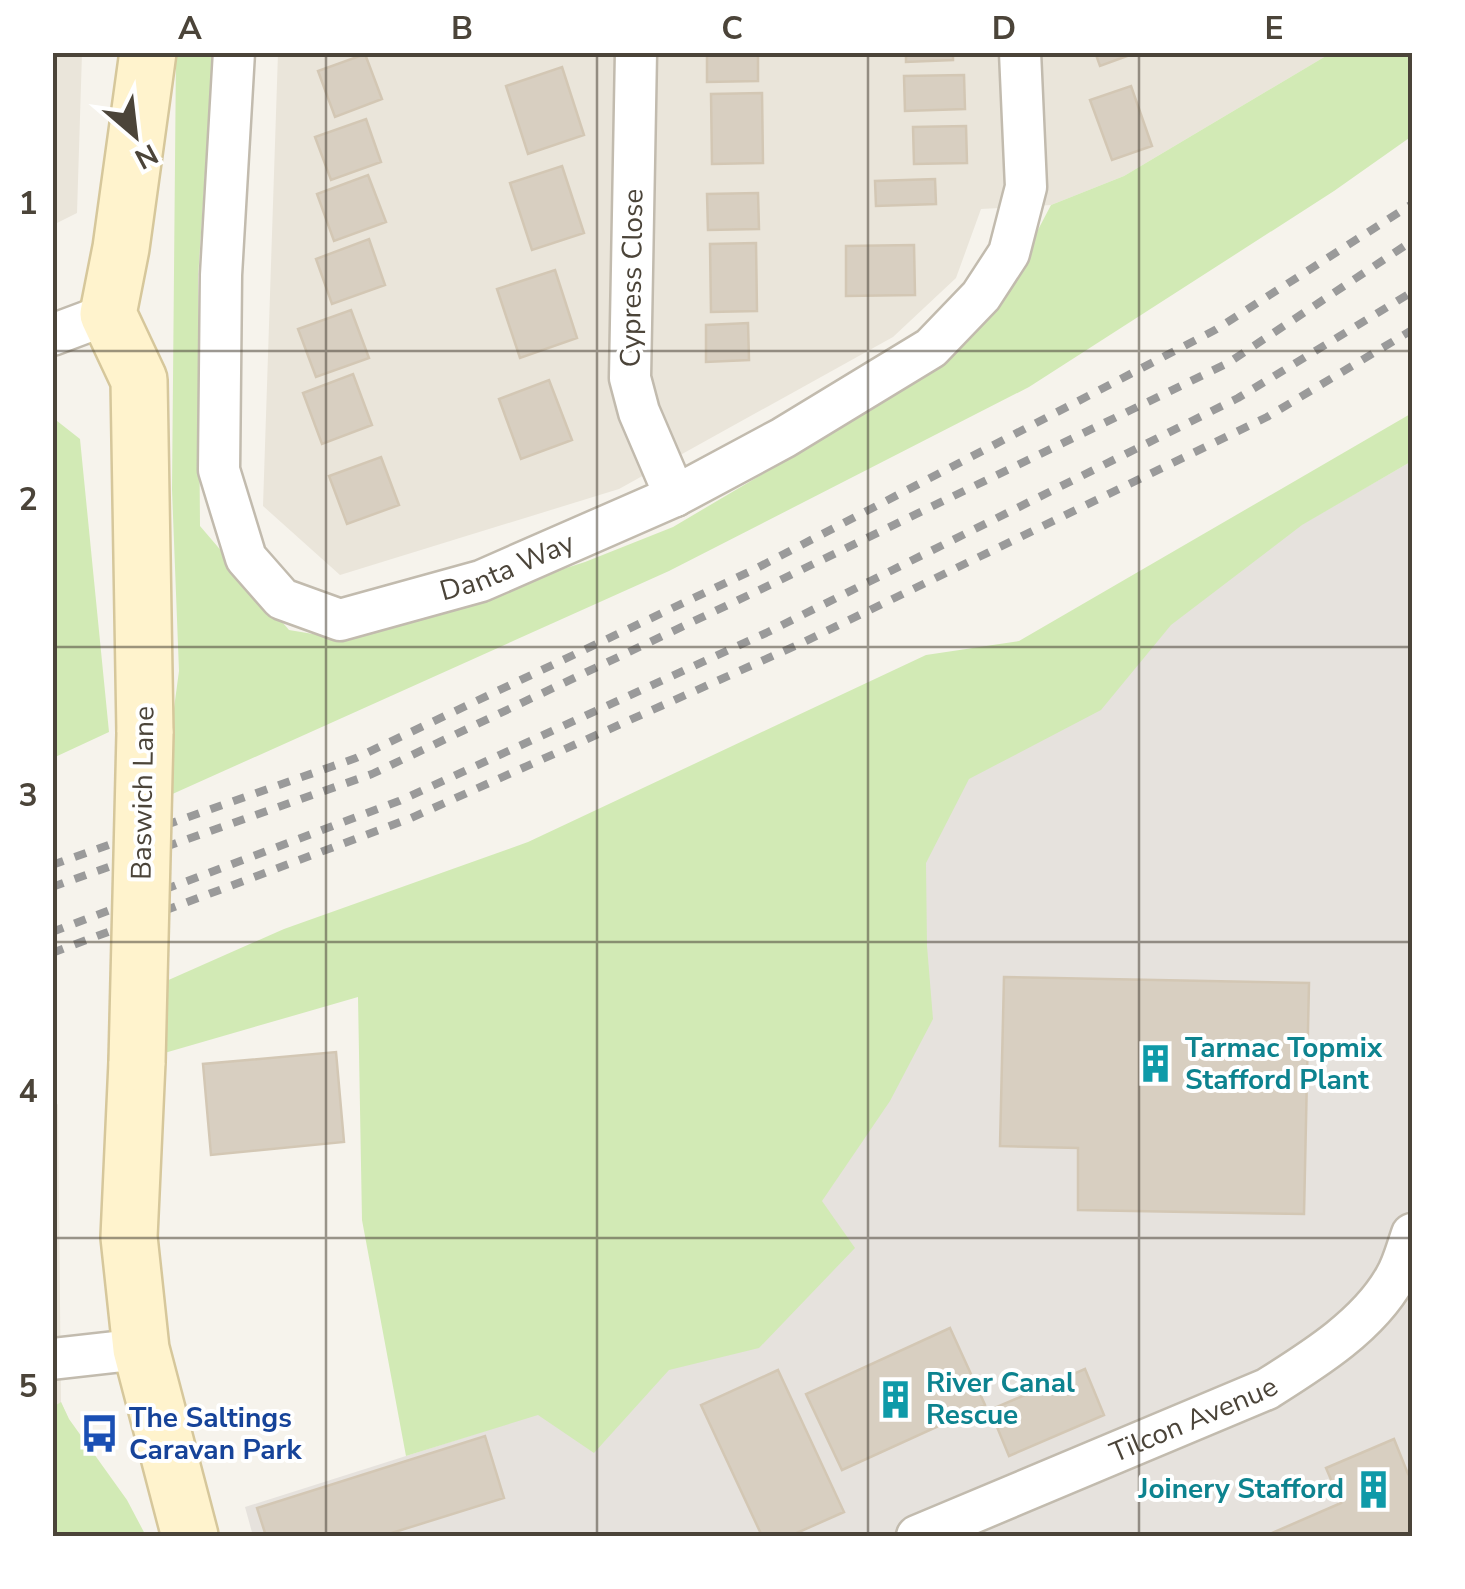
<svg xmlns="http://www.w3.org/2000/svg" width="1465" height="1589" font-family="'Nunito Sans',sans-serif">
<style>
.residential{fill:#eae5da}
.industrial{fill:#e6e2dd}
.green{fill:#d2eab5}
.building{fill:#d8cfc1;stroke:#d3c7b4;stroke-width:2.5}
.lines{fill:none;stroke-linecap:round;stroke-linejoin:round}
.street-casing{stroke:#c2bbae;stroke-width:45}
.secondary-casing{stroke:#d6c79b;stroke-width:60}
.street{stroke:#fff;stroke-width:40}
.secondary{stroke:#fff3cd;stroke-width:55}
.rail{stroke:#9a9a9a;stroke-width:8;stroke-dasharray:12 12;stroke-linecap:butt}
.secondary-bridge-casing{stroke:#d6c79b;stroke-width:60;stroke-linecap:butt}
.secondary-bridge{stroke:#fff3cd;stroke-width:55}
.grid{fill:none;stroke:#4b4439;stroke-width:2.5;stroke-opacity:0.55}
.labels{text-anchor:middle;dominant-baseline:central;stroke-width:8;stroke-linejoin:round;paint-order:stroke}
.street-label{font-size:28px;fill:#4b4439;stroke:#fff}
.culture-label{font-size:28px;font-weight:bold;fill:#0d838f;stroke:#fff;text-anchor:start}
.transit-label{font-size:28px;font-weight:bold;fill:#164399;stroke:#fff;text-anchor:start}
.neatline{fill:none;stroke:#4b4439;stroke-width:4}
.grid-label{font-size:32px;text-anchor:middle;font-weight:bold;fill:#4b4439}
</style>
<rect width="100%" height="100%" fill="#f6f3ec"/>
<path class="residential" d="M53,52L82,53L77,213L53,225Z
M278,53H1331L1124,176L1051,205L981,209L956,278L893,337L619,489L340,575L263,506Z
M58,1104L61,1402L122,1536H53L52,1107Z"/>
<path class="industrial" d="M1412,461V1536H253L245,1507L538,1414L639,925L1122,628Z"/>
<path class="green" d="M176,53H213L198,278L200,526L289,630L343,639L585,562L673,527L842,427L996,310L1051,205L1124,176L1331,53H1412V136L1334,191L1029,387L669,571L168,796L172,723L179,671L172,490Z
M1412,413V461L1302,525L1171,625L1101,710L969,779L926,863L927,946L933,1019L890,1101L822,1201L855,1248L759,1348L669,1370L594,1453L538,1415L406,1456L362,1220L358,997L161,1054L164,982L284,929L528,842L926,655L1019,641Z
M52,417L80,439L109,732L53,758Z
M61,1402L69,1419L127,1500L146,1536H53V1407Z"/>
<path class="building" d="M707,52H758V81L707,82Z
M906,52H953V60L906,62Z
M1095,52H1138L1100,66Z
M365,54L382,99L335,117L318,71Z
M562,67L584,135L528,154L506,86Z
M964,75L965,109L905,111L904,76Z
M1131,86L1152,146L1112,160L1090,100Z
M762,93L763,163L712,164L711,94Z
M366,119L381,162L331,180L315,137Z
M966,126L967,163L914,164L913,127Z
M562,166L584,233L532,250L510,183Z
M368,175L386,222L334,241L317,194Z
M935,179L936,204L876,206L875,181Z
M758,193L759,229L708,230L707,194Z
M369,239L385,285L332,304L316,259Z
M756,243L757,311L711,312L710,244Z
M914,245L915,295L846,296V246Z
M555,270L577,338L520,358L497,289Z
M351,310L369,358L316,377L298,329Z
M748,323L749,360L706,362V325Z
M353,374L372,425L322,444L303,393Z
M549,380L572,440L521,459L499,399Z
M381,457L399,505L347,524L329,476Z
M1004,977L1309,983L1304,1214L1078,1210V1148L1000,1146Z
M336,1052L344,1142L211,1155L203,1064Z
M950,1328L985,1405L842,1470L806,1394Z
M1085,1369L1104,1415L1009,1456L990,1410Z
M778,1370L844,1512L790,1536H762L701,1405Z
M485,1436L504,1498L382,1536H266L257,1508Z
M1394,1439L1408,1474L1412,1473V1536H1265L1341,1503L1326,1468Z"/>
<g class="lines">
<defs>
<g id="street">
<path id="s1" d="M234,52L221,275L219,470L246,558L282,599L340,620L481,581L675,496L783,438L931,348L981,296L1009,253L1026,187L1020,52"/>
<path d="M636,52L630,378L639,412L675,496"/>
<path d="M52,335L108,314"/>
<path d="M52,1359L141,1349"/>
<path id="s2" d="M917,1536L1267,1389C1313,1360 1368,1326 1395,1278C1403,1265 1407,1248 1412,1234"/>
</g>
<path id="secondary" d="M145,733L139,380L108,314L121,248L148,52
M137,1062L129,1237L141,1349L190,1536"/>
</defs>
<use href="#street" class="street-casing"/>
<use href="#secondary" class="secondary-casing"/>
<use href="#street" class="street"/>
<use href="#secondary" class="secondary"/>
<path class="rail" d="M52,865L356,758L757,568L1215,330L1412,204
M52,887L372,774L772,584L1228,363L1412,241
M52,932L399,801L766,633L1238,398L1412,292
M52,953L411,818L804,642L1267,417L1412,330"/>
<defs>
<path id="secondary-bridge" d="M137,1062L145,733"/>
</defs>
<use href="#secondary-bridge" class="secondary-bridge-casing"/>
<use href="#secondary-bridge" class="secondary-bridge"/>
</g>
<path class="grid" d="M326,52V1536M597,52V1536M868,52V1536M1139,52V1536M52,351H1412M52,647H1412M52,942H1412M52,1238H1412"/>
<defs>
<symbol id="building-bare" viewBox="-9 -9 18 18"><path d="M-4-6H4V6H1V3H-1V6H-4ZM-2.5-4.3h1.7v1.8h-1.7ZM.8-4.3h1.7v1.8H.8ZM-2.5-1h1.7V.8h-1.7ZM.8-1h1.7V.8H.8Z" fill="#0f9aa8" stroke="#fff" stroke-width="2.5" paint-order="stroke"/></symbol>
<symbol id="bus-bare" viewBox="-9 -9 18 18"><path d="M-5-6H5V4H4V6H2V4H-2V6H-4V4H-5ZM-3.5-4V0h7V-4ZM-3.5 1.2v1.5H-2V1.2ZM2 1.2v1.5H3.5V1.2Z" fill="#1a4fb4" stroke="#fff" stroke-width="2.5" paint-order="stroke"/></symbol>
</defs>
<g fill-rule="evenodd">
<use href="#building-bare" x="1128" y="1036" width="55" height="55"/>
<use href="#building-bare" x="868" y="1372" width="55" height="55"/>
<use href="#bus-bare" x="72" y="1406" width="55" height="55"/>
<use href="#building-bare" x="1346" y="1462" width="55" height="55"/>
</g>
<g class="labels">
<g class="street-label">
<text transform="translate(632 278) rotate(-89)">Cypress Close</text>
<text stroke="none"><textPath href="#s1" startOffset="802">Danta Way</textPath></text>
<text transform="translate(143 793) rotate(-89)">Baswich Lane</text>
<text stroke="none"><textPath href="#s2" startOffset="300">Tilcon Avenue</textPath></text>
</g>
<g class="culture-label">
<text x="1185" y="1048">Tarmac Topmix<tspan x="1185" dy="32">Stafford Plant</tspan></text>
<text x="926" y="1383">River Canal<tspan x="926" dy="32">Rescue</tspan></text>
<text x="1344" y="1489" text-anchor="end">Joinery Stafford</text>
</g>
<g class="transit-label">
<text x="129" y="1418">The Saltings<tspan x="129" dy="32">Caravan Park</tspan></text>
</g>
</g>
<rect width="1465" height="1589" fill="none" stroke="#ffffff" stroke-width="110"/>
<g transform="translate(135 135) rotate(152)" stroke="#ffffff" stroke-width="8" paint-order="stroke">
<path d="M0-8L18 38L0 25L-18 38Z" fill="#4b4439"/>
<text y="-15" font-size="28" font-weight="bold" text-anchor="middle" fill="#4b4439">N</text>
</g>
<rect x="55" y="55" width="1355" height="1479" class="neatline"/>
<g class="grid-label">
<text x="190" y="39">A</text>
<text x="462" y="39">B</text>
<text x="732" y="39">C</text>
<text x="1004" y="39">D</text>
<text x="1274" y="39">E</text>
<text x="28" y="214">1</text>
<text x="28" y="510">2</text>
<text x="28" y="806">3</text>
<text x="28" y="1102">4</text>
<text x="28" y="1397">5</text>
</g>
</svg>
